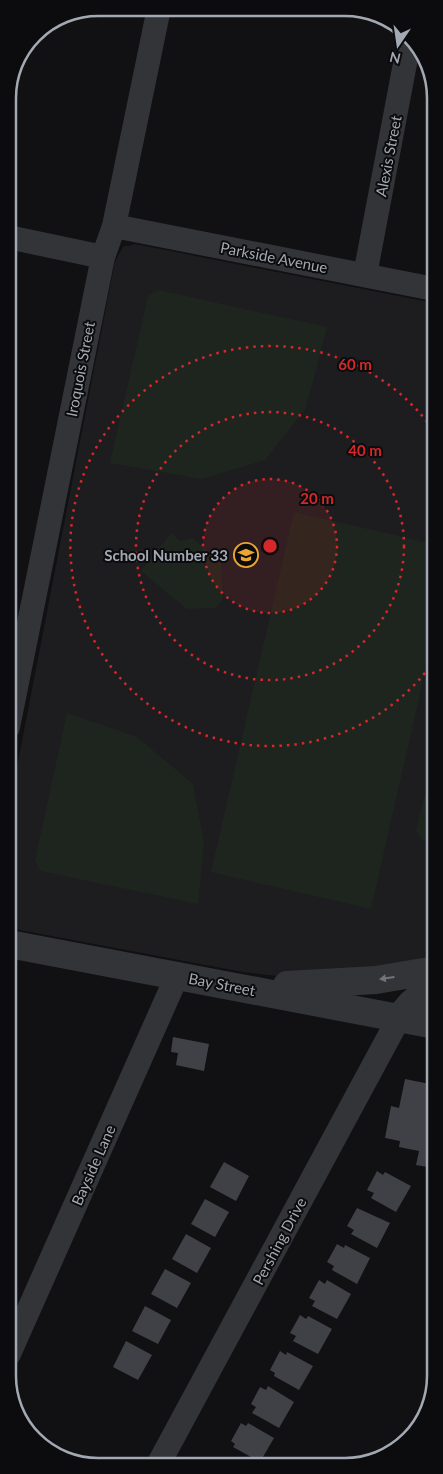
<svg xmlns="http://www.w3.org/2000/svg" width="443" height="1474" font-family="Lato,sans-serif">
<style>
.built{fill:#1d1d20}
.green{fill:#1e251e}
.building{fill:#404146}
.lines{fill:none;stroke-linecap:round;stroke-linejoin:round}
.minor{stroke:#333438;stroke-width:24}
.tertiary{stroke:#333438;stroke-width:28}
.oneway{fill:#71747c}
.ring{fill:none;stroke:#d62828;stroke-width:2.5;stroke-dasharray:2.5 5}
.labels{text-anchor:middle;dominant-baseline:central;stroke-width:4;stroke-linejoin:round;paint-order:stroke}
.street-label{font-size:15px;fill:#a3a9b3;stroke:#0c0c0e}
.poi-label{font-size:15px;font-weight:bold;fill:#a3a9b3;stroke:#0c0c0e;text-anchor:end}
.rim{fill:none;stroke:#a3a9b3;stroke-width:2.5}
.centre{fill:#d62828;stroke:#0c0c0e;stroke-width:2.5}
.ring-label{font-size:15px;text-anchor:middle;font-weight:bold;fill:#d62828;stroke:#0c0c0e;stroke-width:4;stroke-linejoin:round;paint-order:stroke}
</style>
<rect width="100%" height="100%" fill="#111113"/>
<path class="built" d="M135,244L434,303L435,955L367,971L319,976H277L243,972L9,928V808L115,261L123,247Z"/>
<path class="green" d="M158,290L327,327L306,408L265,460L202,479L110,463L148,296Z
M294,512L434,544V632L371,909L211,872Z
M171,533L180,541L193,538L221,563L223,599L216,608L187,609L141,571Z
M67,713L137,737L193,784L204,844L198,904L41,871L35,861Z
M435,755V843L422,840L416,831Z"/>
<path class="building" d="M173,1037L209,1044L204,1071L176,1065L178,1053L171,1052Z
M405,1079L435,1085V1157L433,1168L416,1165L419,1151L399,1147L400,1141L385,1138L391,1106L399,1108Z
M224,1162L249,1176L236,1201L210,1187Z
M377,1171L383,1175L385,1172L411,1186L396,1212L371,1198L374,1193L367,1190Z
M205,1199L229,1212L215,1237L191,1224Z
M357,1208L390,1223L377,1248L351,1234L354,1230L347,1226Z
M186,1234L211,1248L197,1273L172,1259Z
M337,1244L344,1248L345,1245L370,1258L357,1284L332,1270L334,1266L327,1262Z
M165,1269L191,1283L177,1308L151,1294Z
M319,1280L325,1284L327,1280L351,1294L337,1319L312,1306L315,1301L309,1298Z
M145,1306L171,1320L158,1344L132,1331Z
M300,1315L306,1319L308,1316L332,1329L318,1354L293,1341L296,1336L290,1333Z
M126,1341L152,1355L138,1380L113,1367Z
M280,1351L286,1355L287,1352L313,1366L299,1390L274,1376L275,1373L270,1370Z
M268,1386L294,1402L279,1428L252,1413L256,1407L251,1404L260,1387L266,1390Z
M241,1423L246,1426L248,1423L274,1438L260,1462L233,1447L235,1444L231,1441Z
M409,1425L416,1430L413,1435L394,1446Z
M220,1458L227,1461L228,1459L239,1465H216Z"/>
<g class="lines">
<path class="minor" d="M114,226L434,289
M8,237L103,257
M365,275L410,37
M8,727L103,257L114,226L158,13
M9,1354L177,976
M158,1465L399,1018"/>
<path class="tertiary" d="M9,944L435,1025
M287,985L376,980L435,970
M399,1018L412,1003L435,984"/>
</g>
<defs><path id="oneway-solid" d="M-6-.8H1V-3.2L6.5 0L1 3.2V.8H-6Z" transform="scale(1.25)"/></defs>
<use class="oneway" href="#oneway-solid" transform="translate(387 978) rotate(172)"/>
<circle cx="270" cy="546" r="67" fill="#d62828" fill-opacity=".12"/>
<g class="ring">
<circle cx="270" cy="546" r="67"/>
<circle cx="270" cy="546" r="134"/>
<path d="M434 661A200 200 0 1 1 434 431"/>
</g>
<defs>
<symbol id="school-ring" viewBox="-11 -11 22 22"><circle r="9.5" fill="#0c0c0e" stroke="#eba731" stroke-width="1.5"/><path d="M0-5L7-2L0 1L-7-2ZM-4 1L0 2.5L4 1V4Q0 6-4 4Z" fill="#eba731"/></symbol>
</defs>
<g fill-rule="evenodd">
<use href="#school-ring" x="232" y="541" width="28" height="28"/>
</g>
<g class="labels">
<g class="street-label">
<text transform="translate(388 156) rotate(-79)">Alexis Street</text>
<text transform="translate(274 257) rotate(11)">Parkside Avenue</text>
<text transform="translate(80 369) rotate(-79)">Iroquois Street</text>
<text transform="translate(222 984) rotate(11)">Bay Street</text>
<text transform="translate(93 1165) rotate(-66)">Bayside Lane</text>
<text transform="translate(279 1241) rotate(-62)">Pershing Drive</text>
</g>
<g class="poi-label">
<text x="228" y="555">School Number 33</text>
</g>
</g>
<path d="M0 0H443V1474H0ZM98 16H345A82 82 0 0 1 427 98V1376A82 82 0 0 1 345 1458H98A82 82 0 0 1 16 1376V98A82 82 0 0 1 98 16Z" fill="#0c0c0e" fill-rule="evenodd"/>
<path class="rim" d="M98 16H345A82 82 0 0 1 427 98V1376A82 82 0 0 1 345 1458H98A82 82 0 0 1 16 1376V98A82 82 0 0 1 98 16Z"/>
<circle cx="270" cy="546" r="8" class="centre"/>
<g class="ring-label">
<text x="355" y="370">60 m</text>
<text x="365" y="456">40 m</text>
<text x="317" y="504">20 m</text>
</g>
<g transform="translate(398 45) rotate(193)" stroke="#0c0c0e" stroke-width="4" paint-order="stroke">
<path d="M0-4L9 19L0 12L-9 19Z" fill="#a3a9b3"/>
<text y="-8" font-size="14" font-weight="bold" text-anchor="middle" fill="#a3a9b3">N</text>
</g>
</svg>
